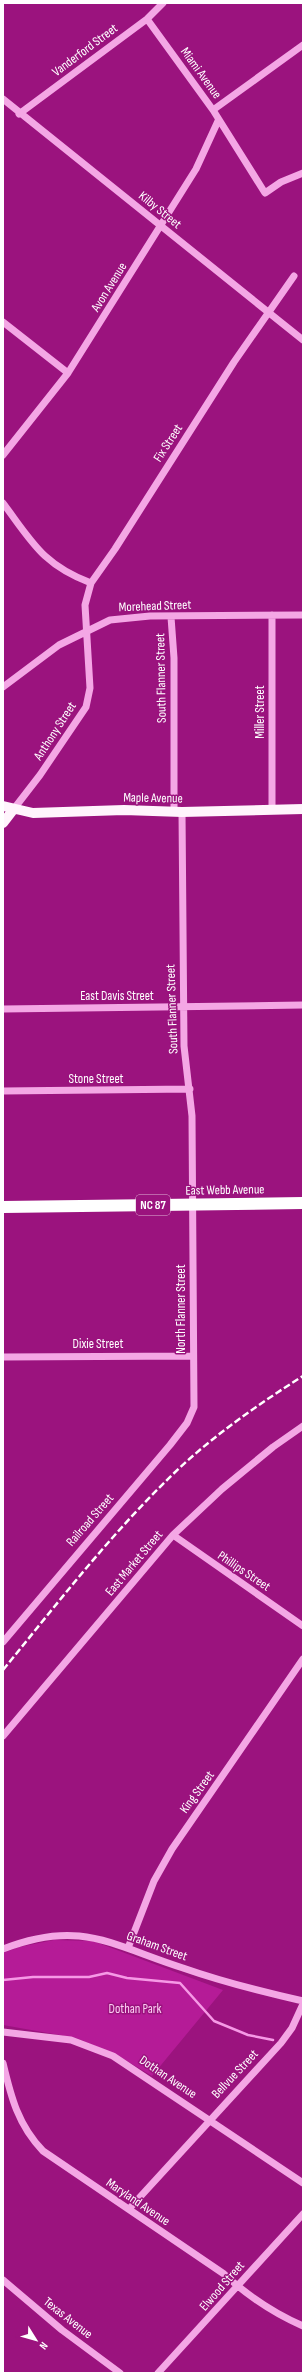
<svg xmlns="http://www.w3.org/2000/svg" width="306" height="2376" font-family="'Sofia Sans Condensed',sans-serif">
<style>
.green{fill:#b51b97}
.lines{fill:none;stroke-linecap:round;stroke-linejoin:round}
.stream{stroke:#f699e6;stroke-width:2.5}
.minor{stroke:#f4a7e5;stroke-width:7}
.major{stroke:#fff4fc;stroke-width:10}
.highway{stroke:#fff;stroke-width:12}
.rail{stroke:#fff;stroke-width:2.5;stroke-dasharray:7 3;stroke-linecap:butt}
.labels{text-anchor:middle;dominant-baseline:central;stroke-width:3;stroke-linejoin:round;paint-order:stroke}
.shield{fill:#9b137e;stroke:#e1b8d8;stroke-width:1}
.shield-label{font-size:12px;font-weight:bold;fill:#fff}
.street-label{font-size:13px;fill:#fff;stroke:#9b137e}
.park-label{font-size:13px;fill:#fdd0f4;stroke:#9b137e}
</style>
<rect width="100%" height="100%" fill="#9b137e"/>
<path class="green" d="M54,1940L93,1941L223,1990L152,2076L117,2055L76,2038L3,2025V1953L19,1947Z"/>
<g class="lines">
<path class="stream" d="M3,1980L33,1977H89L107,1973L127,1978L180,1983L214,2021L248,2035L273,2040"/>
<path class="minor" d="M147,19L213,110L265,193L281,182L303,173
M3,99L303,340
M213,110L303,45
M19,114L147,19L163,3
M3,322L68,373
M3,455L68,373L196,169L218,121
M3,503C32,542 43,565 91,583
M171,617L174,658V811
M3,687L59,645L110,620L150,616L303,615
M272,809V615
M13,810L40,775L86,707L90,688L85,605L91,583L115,549L234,362L294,276
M3,1009L303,1005
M3,1091L190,1089
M3,1357L193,1356
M173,1535L303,1626
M3,1642L170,1445L187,1423L194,1407L192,1116L184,1046L182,812
M3,1736L173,1535L222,1489L273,1447L303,1426
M128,1948L154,1881L172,1849L303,1659
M3,1949C81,1919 111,1945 183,1968C223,1982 263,1992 303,2001
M3,2032L71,2040L113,2056L303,2183
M3,2063C11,2097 18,2125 43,2151L224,2274C248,2296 273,2313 303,2326
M129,2209L281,2043L292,2028L303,2004
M3,2280L62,2330L120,2373
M158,2373L303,2214"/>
<path class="major" d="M3,806L33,813L124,810L182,812L303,809
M3,823L13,810"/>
<path class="highway" d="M3,1207L303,1203"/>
<path class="rail" d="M3,1670C56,1605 107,1539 166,1481C207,1440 254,1407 303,1376"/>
</g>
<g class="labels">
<rect class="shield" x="136" y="1195" width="34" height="20" rx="3"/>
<g class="shield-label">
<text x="153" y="1205">NC 87</text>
</g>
<g class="street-label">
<text transform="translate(85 50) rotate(-37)">Vanderford Street</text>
<text transform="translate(201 73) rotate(54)">Miami Avenue</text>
<text transform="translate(160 210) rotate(39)">Kilby Street</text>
<text transform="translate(109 287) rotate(-58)">Avon Avenue</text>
<text transform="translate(168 443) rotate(-57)">Fix Street</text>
<text transform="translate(155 606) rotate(-2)">Morehead Street</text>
<text transform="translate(161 678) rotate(-91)">South Flanner Street</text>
<text transform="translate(260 712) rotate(-90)">Miller Street</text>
<text transform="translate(55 731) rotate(-57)">Anthony Street</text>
<text transform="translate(153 798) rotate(1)">Maple Avenue</text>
<text x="117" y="996">East Davis Street</text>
<text transform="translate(172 1009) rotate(-92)">South Flanner Street</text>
<text x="96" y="1079">Stone Street</text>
<text transform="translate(225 1190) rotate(-1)">East Webb Avenue</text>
<text transform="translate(181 1309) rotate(-90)">North Flanner Street</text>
<text x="98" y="1344">Dixie Street</text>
<text transform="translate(90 1520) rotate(-49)">Railroad Street</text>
<text transform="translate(134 1563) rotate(-50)">East Market Street</text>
<text transform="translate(244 1571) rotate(34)">Phillips Street</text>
<text transform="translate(197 1792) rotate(-54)">King Street</text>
<text transform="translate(157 1946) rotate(20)">Graham Street</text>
<text transform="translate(235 2074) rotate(-47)">Bellvue Street</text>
<text transform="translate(168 2077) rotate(34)">Dothan Avenue</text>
<text transform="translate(138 2202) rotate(34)">Maryland Avenue</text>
<text transform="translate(222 2286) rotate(-49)">Elwood Street</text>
<text transform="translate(68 2318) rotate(38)">Texas Avenue</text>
</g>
<g class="park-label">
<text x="135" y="2009">Dothan Park</text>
</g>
</g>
<rect width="306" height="2376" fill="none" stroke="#ffffff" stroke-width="8"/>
<g transform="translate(36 2340) rotate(127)" stroke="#9b137e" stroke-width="3" paint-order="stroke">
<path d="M0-3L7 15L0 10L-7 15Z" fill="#ffffff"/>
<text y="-6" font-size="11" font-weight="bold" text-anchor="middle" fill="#ffffff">N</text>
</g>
</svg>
